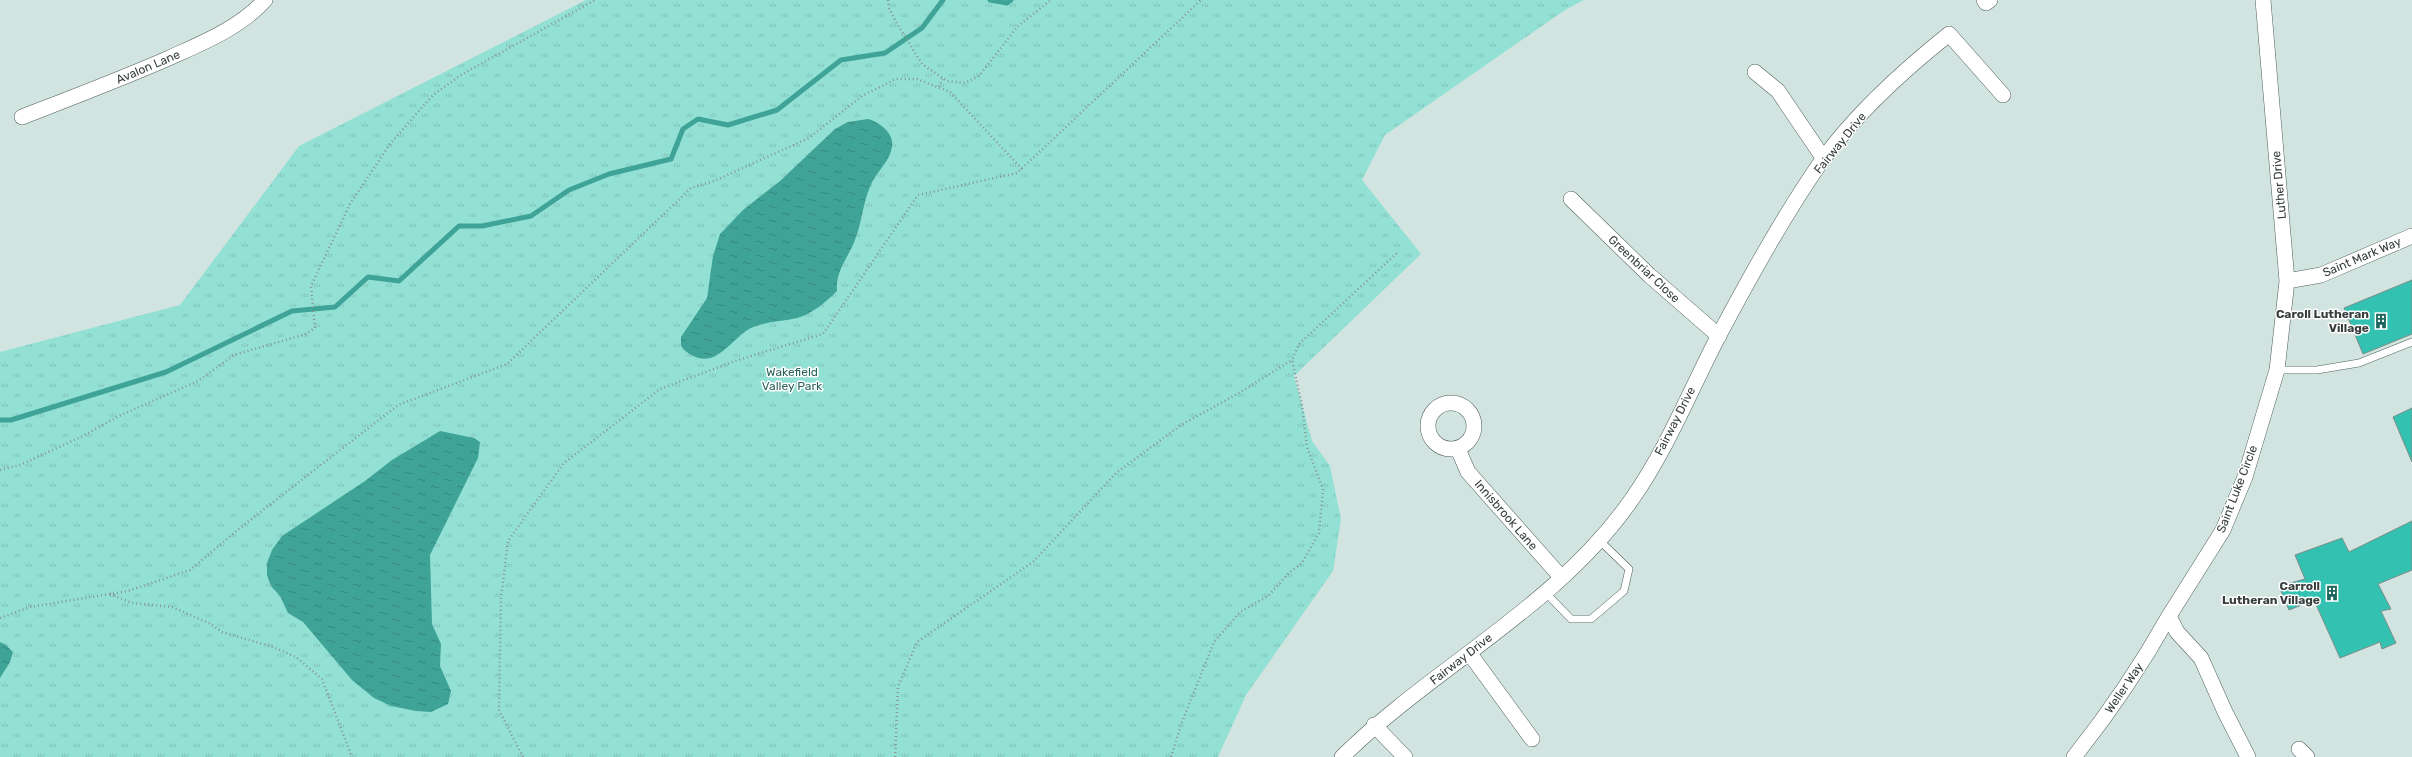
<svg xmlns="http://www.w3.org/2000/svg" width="2412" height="757" font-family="Rubik,sans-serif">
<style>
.park{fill:url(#park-tufts)}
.water{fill:url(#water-ripples)}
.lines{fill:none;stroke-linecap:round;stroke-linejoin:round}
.stream{stroke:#3fa497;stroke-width:5}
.building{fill:#33c2b2;stroke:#7b8d8a}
.lane-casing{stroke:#50605d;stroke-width:8}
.street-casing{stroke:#50605d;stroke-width:16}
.path{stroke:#889592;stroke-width:2.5;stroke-dasharray:1 3;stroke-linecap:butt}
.lane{stroke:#fff;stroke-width:7}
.street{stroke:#fff;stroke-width:15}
.labels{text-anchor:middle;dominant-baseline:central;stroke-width:3;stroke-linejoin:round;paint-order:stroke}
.street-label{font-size:12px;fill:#373e3d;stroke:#fff}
.poi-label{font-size:12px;font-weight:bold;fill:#373e3d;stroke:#fff;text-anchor:end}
.park-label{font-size:12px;fill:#2b625a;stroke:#fff}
</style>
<defs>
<pattern id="park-tufts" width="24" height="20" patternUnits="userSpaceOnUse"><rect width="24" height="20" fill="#93e1d5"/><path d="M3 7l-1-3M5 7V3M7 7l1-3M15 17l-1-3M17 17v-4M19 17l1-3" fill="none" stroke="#7fc2b8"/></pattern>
<pattern id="water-ripples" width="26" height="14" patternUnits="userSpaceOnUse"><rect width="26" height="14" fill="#3fa497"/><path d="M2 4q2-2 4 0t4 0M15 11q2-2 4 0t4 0" fill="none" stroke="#36877c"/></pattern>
</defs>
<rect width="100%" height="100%" fill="#d1e4e0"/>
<path class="park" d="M586,0H1584L1565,10L1385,135L1362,180L1421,254L1294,376L1312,441L1330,466L1341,519L1333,571L1246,695L1218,757H0V352L180,305L299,146Z"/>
<path class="water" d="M868,119C877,121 891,131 892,141C894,159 876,171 870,187C863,203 862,221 856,237C850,256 835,270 837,291C826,302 812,314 797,318C781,322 765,321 749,329C738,335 727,351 713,357C702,362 687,355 681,346V337L707,298L713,256L720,234L743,210L780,181L835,129L848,122Z
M440,431L474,438L480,442L478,458L430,555L432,624L441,644L440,666L451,691L448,704L431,712L416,711L391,706L374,698L352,680L303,622L288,613L280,596L271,586L267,575V563L272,550L282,536L365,481L392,460Z
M0,642L6,645L13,652L10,662L0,678Z"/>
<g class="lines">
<path class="stream" d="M990,0L1007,3L1011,0
M0,420H11L166,372L292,311L335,307L368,277L399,281L459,226H482L531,216L569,190L609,174L671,159L683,129L698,119L728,125L777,110L841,60L885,53L922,28L943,0"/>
</g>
<path class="building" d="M2412,280V334L2363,354L2344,308Z
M2412,408V462L2393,417Z
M2412,521V570L2378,584L2391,609L2381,611L2396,643L2382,649L2380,642L2340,658L2314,600L2289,610L2279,586L2305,579L2295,555L2342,538L2349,552Z"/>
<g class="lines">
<defs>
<path id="lane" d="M2277,370H2317L2359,363L2412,342
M1544,591L1571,619H1591L1624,591L1629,569L1599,540"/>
<path id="street" d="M1984,0L1986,3L1990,0
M1755,72L1778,91L1824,159
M22,117C71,98 121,79 169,58C202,43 240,28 265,0
M1571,199L1649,275L1719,336
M2287,281L2321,275L2412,236
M1428 426a23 23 0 1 1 46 0a23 23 0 1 1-46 0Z
M1458,449L1468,472L1561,577
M1470,654L1532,739
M1374,725L1405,757
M2299,749L2307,757
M1342,757C1433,667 1558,606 1632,499C1667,449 1690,391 1718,337C1750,277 1784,215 1823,159C1858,111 1904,70 1949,34L2003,95
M2074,757C2109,713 2141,666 2169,616
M2248,757L2225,712L2201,658L2177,632L2169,616L2223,530L2245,477L2277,370L2287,281L2263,0"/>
</defs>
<use href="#lane" class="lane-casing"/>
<use href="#street" class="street-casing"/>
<path class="path" d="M888,0L889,8L896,22L922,64L947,81L965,83L979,76L1018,26L1051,0
M939,87L943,77
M0,470L20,465L81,437L121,415L198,381L234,355L306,334L315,328L311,286L350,204L390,144L433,95L461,75L595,0
M110,594L132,603L172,607L211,624L222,632L273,647L296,657L322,679L352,757
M0,618L30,607L128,591L190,570L240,528L398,405L507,364L691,188L714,181L809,138L862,96L896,79H917L950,92L1022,169
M523,757L499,710L501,598L508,541L564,463L660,389L738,360L823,334L918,195L1017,173L1201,0
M895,757L898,687L917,642L1033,562L1116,473L1181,425L1239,393L1292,360
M1171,757L1182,722L1214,642L1240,612L1268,596L1289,573L1302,563L1319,533L1323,489L1307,447L1302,405L1292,360L1299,344L1397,253"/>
<use href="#lane" class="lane"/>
<use href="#street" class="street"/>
</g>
<defs>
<symbol id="building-bare" viewBox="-9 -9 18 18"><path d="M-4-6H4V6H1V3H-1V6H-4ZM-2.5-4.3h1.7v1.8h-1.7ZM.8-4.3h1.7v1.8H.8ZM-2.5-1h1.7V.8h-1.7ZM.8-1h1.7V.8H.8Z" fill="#1d665d" stroke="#fff" stroke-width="2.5" paint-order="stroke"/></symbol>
</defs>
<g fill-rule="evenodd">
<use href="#building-bare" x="2370" y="310" width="22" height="22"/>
<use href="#building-bare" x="2321" y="582" width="22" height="22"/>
</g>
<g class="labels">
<g class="street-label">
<text transform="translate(148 67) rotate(-23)">Avalon Lane</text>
<text transform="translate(1840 143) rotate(-51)">Fairway Drive</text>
<text transform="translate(2279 185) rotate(-95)">Luther Drive</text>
<text transform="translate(2362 257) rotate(-23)">Saint Mark Way</text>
<text transform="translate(1644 269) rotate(43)">Greenbriar Close</text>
<text transform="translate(1675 421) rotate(-63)">Fairway Drive</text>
<text transform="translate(2237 489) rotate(-69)">Saint Luke Circle</text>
<text transform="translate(1506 515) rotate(49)">Innisbrook Lane</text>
<text transform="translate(1461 659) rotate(-38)">Fairway Drive</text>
<text transform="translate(2124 688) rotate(-56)">Weller Way</text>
</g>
<g class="poi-label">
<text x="2369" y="314">Caroll Lutheran<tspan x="2369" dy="14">Village</tspan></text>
<text x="2320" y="586">Carroll<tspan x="2320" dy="14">Lutheran Village</tspan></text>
</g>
<g class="park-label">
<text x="792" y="372">Wakefield<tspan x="792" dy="14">Valley Park</tspan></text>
</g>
</g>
</svg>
